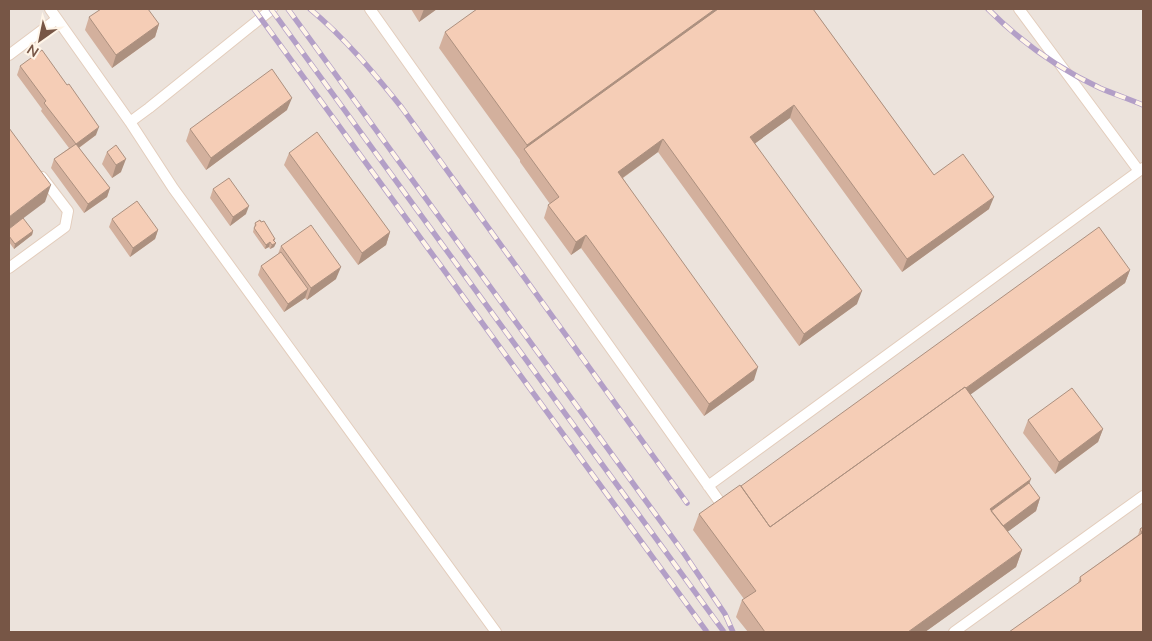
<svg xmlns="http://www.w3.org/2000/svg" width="1152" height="641" font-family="Mulish,sans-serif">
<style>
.industrial{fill:#ece3dc}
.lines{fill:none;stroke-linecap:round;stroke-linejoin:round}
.service-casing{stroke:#e3cdbc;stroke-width:12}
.service{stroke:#fff;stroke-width:10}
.rail-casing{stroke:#b39fc7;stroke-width:5.5}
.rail{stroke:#fff5e8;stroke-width:4;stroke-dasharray:11;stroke-linecap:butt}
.wall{fill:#d3b09d}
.shaded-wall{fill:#ac907f}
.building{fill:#f5cdb6;stroke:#ac907f}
</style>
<rect width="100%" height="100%" fill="#fef1e0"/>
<path class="industrial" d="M9,9H1143V632H9Z"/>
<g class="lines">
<defs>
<path id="service" d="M50,9L130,122L149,108L272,9
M370,9L724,508
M1019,9L1139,171
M9,55L57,19
M130,122L173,188L496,632
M9,268L65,227L68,211L42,177
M708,486L1143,168
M954,632L1143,496"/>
</defs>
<use href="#service" class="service-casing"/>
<use href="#service" class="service"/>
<defs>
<path id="rail" d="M254,9L707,632
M271,9L724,632
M288,9L683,552L725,614L733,632
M310,9C345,38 374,73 402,108L687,503
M988,9C1020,41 1059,69 1100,88C1114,94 1129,99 1143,105"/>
</defs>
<use href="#rail" class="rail-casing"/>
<use href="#rail" class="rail"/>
</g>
<path class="wall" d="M411,9H437L419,22Z
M813,9L934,175L989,209L902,272L790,118L755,143L857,304L799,346L658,152L623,178L754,380L704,416L581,248L571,255L544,218L548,205L550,204L520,162V160L439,48L445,32Z
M89,17L159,24L155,37L112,68L85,30Z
M20,66L67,85L96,135L79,148L110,188L107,197L84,213L51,168L54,159L69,148L41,111L42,109L17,75Z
M287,110L206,170L186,141L190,129Z
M107,152L121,172L112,178L102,164Z
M289,153L390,232L386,245L358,265L284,165Z
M213,189L246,214L230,226L210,198Z
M112,219L158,230L155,239L130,257L109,227Z
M255,223L275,239L274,242L276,243L274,247L270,249L269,247L265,249L253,232Z
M9,229L33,231L32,235L14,249L9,242Z
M281,246L336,279L307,300L305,298L284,312L258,275L261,266L278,254Z
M1130,270L1125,283L970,394L1029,484L1040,498L1036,511L1007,532L1022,550L1016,567L925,632H748L736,617L742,600L744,599L693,530L699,514Z
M1028,420L1103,429L1098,442L1055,474L1023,433Z
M1143,527V632L1078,583L1080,577L1138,535L1140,529Z"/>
<path class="shaded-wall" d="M424,9H437L419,22Z
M715,9H731L525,150L527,145Z
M159,24L155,37L112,68L116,55Z
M292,98L287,110L206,170L211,158Z
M794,105L790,118L746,150L750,137Z
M99,127L96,135L73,152L76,144Z
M663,139L658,152L614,184L618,172Z
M126,159L121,172L112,178L116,165Z
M51,185L45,202L9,229V217Z
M110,188L107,197L84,213L88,204Z
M994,197L989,209L902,272L907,259Z
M249,206L246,214L230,226L233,217Z
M158,230L155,239L130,257L133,248Z
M33,231L32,235L14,249L15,244Z
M390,232L386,245L358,265L362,253Z
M586,235L581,248L571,255L576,242Z
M270,242L269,247L265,249L266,245Z
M276,243L274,247L270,249L272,245Z
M341,267L336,279L307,300L311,288Z
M1130,270L1125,283L764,544L768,531Z
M308,289L305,298L284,312L288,304Z
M862,291L857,304L799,346L804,334Z
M758,367L754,380L704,416L709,404Z
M1103,429L1098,442L1055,474L1059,462Z
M1031,479L1025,495L989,513L990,509Z
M1040,498L1036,511L995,541L1000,528Z
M1022,550L1016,567L925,632H908Z"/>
<path class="building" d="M101,9H148L159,24L116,55L89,17Z
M477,9H715L527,145L445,32Z
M718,9H813L934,175L963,154L994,197L907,259L794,105L750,137L862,291L804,334L663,139L618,172L758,367L709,404L586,235L576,242L548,205L559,197L524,149Z
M42,50L67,85L69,84L99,127L76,144L44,103L46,101L20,66Z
M272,69L292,98L211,158L190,129Z
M9,128L51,185L9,217Z
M317,132L390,232L362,253L289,153Z
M76,144L110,188L88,204L54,159Z
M116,145L126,159L116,165L107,152Z
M229,178L249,206L233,217L213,189Z
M137,201L158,230L133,248L112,219Z
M23,218L33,231L15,244L9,236V229Z
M260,220L261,222L264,221L275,239L273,240L276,243L272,245L270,242L266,245L254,228L256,225L255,223Z
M311,225L341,267L311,288L281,246Z
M1099,227L1130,270L966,388L965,387L770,527L741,486Z
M281,252L308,289L288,304L261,266Z
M965,387L1031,479L990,509L1022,550L908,632H765L742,600L756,591L699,514L740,485L770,527Z
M1072,388L1103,429L1059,462L1028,420Z
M1029,483L1040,498L1003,526L991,511Z
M1143,527V632H1009L1081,581L1080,577L1142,533L1140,529Z"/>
<rect width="1152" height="641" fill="none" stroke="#775646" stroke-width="20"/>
<g transform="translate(40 40) rotate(213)" stroke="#fff5e8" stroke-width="4" paint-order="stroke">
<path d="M0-4L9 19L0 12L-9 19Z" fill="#775646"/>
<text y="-8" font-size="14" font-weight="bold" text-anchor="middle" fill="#775646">N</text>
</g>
</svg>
